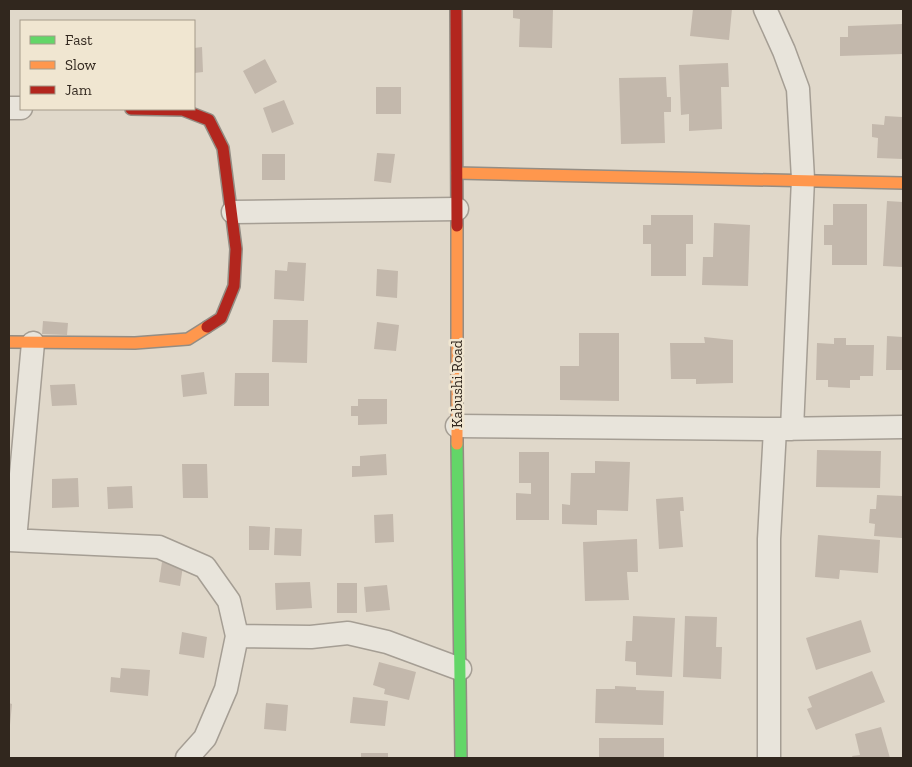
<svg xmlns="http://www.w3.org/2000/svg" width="912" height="767" font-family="'Zilla Slab',serif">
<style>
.building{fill:#c3b8ac}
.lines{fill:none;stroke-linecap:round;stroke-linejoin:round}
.street-casing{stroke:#a59e94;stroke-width:25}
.fast-casing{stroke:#948d84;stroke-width:14}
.slow-casing{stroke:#948d84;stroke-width:14}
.jam-casing{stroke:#948d84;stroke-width:14}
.street{stroke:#e8e4db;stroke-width:22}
.fast{stroke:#63d668;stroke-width:11}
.slow{stroke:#ff974d;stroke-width:11}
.jam{stroke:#b3261e;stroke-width:11}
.labels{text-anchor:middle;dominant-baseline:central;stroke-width:5;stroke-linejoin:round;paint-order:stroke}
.street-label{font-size:15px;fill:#31271e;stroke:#f0e6d1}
</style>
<rect width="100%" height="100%" fill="#e0d8ca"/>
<path class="building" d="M513,9H553L552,48L519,47L520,19L513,18Z
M693,9H732L729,40L690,36Z
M903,24V54L840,56V37H848V26Z
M202,47L203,72L194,73V48Z
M265,59L277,82L255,94L243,71Z
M728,63L729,87H721L722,129L689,131V114L681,115L679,65Z
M666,77L667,97H671V112H664L665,143L621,144L619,78Z
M376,87H401V114H376Z
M284,100L294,124L272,133L263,108Z
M885,116L902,117L903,159L877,158L878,138L872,137V124L884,125Z
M377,153L395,154L391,183L374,181Z
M262,154H285V180H262Z
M887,201L903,202V267L883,266Z
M833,204H867V265H832V245H824V225H833Z
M651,215H693V244H686V276H651V244H643V225H651Z
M714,223L750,225L748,286L702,285L703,257H713Z
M288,262L306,263L304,301L274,299L275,270L287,271Z
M377,269L398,271L397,298L376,296Z
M273,320H308L307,363L272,362Z
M43,321L68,323L67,335L42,334Z
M377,322L399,325L396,351L374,349Z
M579,333H619V401L560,400V366H579Z
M887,336L903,337V370H886Z
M704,337L733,340V383L696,384V379H671L670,343H705Z
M834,338H846V345H874L873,376H860V380H850V388L828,387V380H816L817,343L834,344Z
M204,372L207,394L183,397L181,375Z
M235,373H269V406H234Z
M75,384L77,405L52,406L50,385Z
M358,399H387V424L358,425V416H351V406H358Z
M817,450L881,451L880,488L816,487Z
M519,452H549V520H516V493L531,494V483H519Z
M386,454L387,475L352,477V466H360V456Z
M595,461L630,462L628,511L597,510V525L562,524V504L570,505L571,473H595Z
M182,464H207L208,498H183Z
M78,478L79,507L52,508V479Z
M132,486L133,508L108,509L107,487Z
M877,495L903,496L902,538L874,536L875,524L869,523L870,509H876Z
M683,497L684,511H680L683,547L659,549L656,499Z
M393,514L394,542L375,543L374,515Z
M249,526L270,527L269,550H249Z
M275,528L302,529L301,556L274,555Z
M818,535L880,540L878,573L840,570L839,579L815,577Z
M637,539L638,572H627L629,600L585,601L583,542Z
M162,562L183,566L180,586L159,582Z
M310,582L312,608L276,610L275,583Z
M337,583H357V613H337Z
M387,585L390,610L366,612L364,587Z
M633,616L675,618L672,677L636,675V662L625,661L626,641H632Z
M685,616L717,617L716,647H722L721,679L683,677Z
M861,620L871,652L816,670L806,638Z
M182,632L207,637L204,658L179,654Z
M379,662L416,672L409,700L384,694L385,689L373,685Z
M121,668L150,670L148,696L110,692L111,677L120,678Z
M872,671L885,702L816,730L807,709L812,707L808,697Z
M615,686L636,687V690L664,691L663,725L595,723L596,689H615Z
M353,697L388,701L385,726L350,723Z
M9,703L12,704L10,725H9Z
M266,703L288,705L286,731L264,729Z
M881,727L890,758H853L852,756L860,755L855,734Z
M599,738H664V758H599Z
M361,753H388V758H361Z"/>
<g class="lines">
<defs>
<path id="street" d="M765,9L784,51L798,89L803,179L792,429
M9,108H21
M233,212L457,209
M457,426L775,429L903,427
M9,540L159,547L205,567L229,601L237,636L226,689L205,738L187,758
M15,540L33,343
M237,636L311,637L348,633L387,642L460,669
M769,758V539L775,429"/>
<path id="fast" d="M457,444L461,758"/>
<path id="slow" d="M457,173L903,183
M457,226V444
M9,342L135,343L188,339L207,327"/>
<path id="jam" d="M456,9L457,226
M131,109L183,110L209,120L223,148L236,249L234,286L221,318L207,327"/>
</defs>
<use href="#street" class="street-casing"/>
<use href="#fast" class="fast-casing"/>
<use href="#slow" class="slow-casing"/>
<use href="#jam" class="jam-casing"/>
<use href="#street" class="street"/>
<use href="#fast" class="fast"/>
<use href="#slow" class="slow"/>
<use href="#jam" class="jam"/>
</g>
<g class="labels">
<g class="street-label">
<text transform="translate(457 384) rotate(-90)">Kabushi Road</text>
</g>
</g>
<rect width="912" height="767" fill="none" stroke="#31271e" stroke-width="20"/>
<rect x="20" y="20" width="175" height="90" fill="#f0e6d1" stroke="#a49a89"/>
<rect x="30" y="36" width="25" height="8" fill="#63d668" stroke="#a49a89"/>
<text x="65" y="45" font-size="15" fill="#31271e">Fast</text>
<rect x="30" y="61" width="25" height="8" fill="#ff974d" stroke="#a49a89"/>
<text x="65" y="70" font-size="15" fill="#31271e">Slow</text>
<rect x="30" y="86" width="25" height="8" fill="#b3261e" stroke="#a49a89"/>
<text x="65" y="95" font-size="15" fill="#31271e">Jam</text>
</svg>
